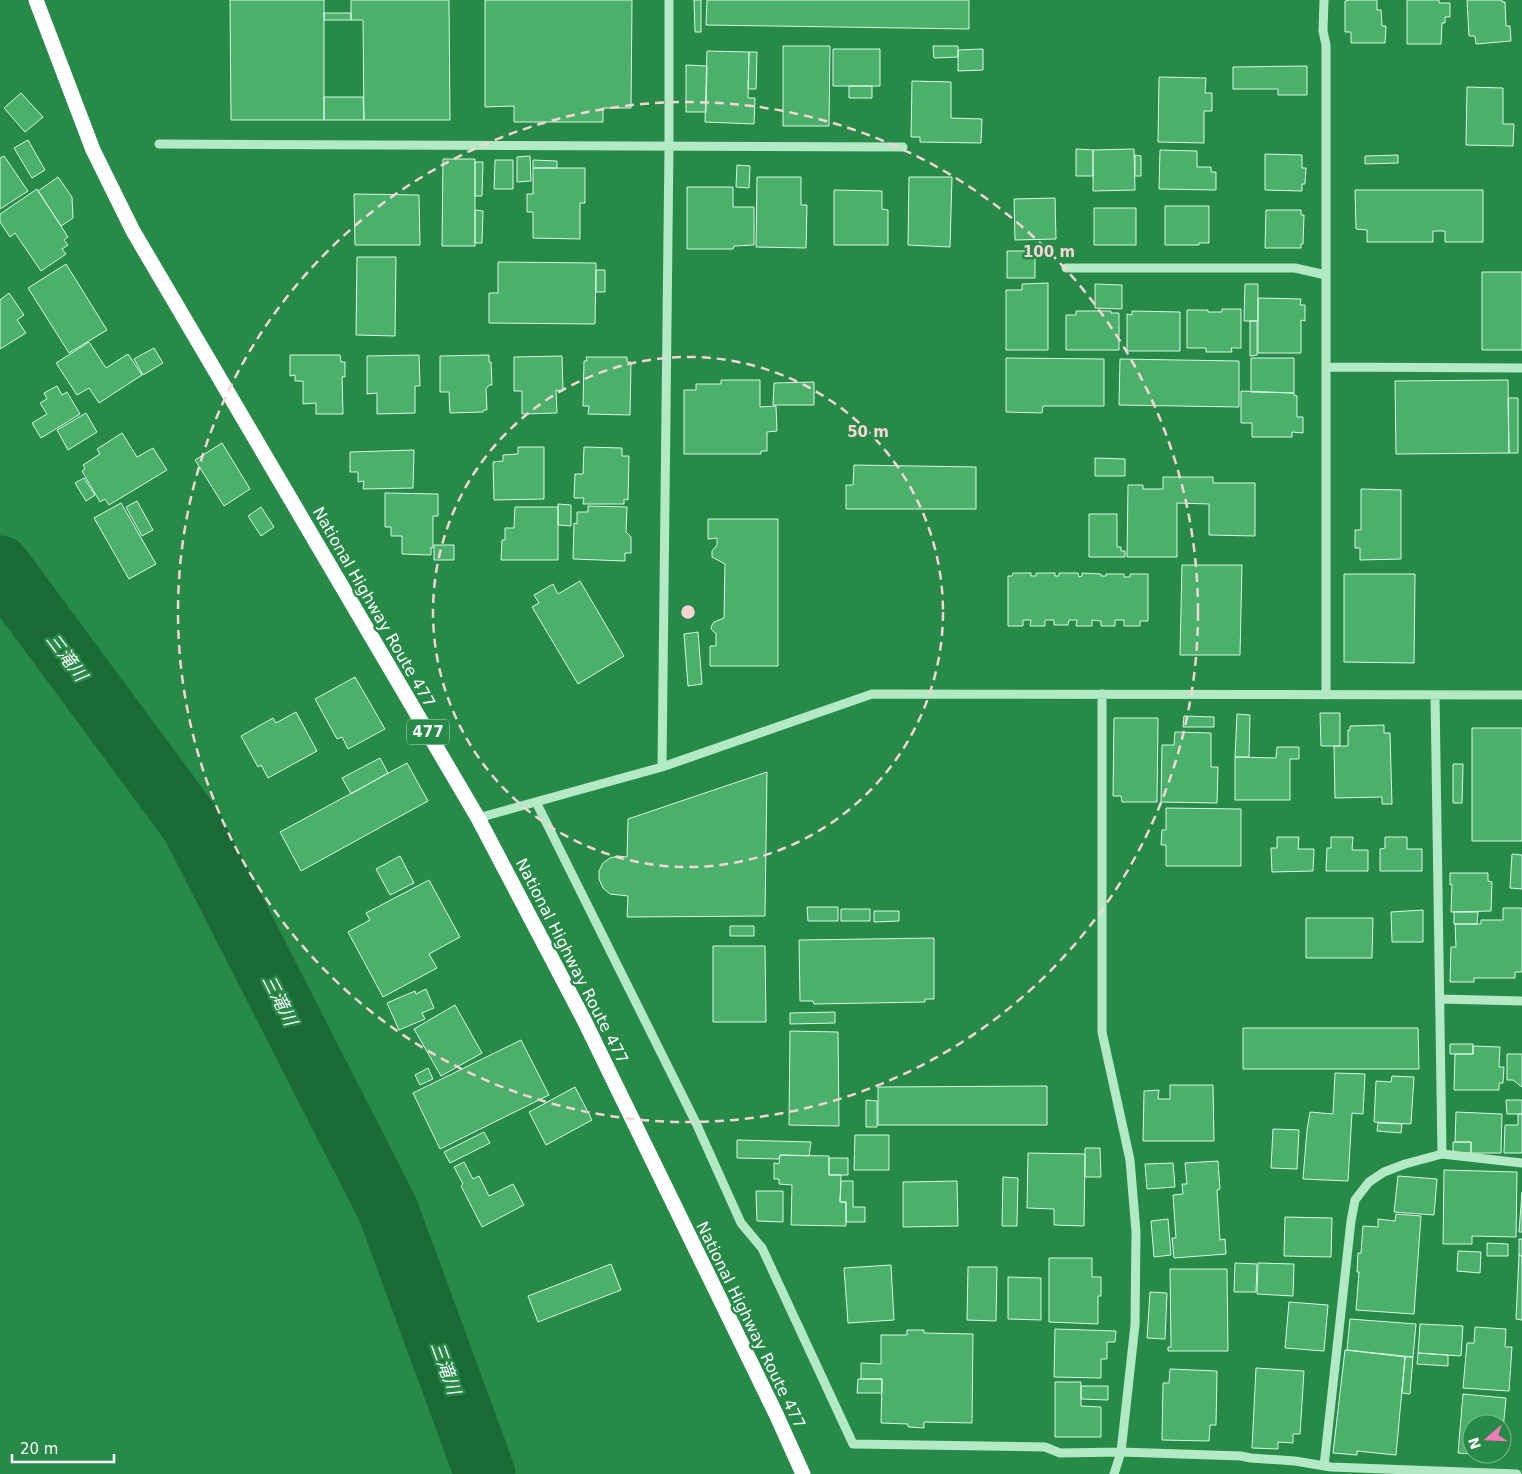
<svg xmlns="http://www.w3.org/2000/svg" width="1522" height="1474" font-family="'DejaVu Sans','Noto Sans JP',sans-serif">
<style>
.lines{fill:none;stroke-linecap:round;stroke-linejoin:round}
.river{stroke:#1b6a36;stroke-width:61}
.building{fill:#4bb06b;stroke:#d9f7e2}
.minor{stroke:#b4e9c5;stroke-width:9}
.highway{stroke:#fff;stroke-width:15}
.ring{fill:none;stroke:#f7d4d4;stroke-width:2.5;stroke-dasharray:9 6}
.labels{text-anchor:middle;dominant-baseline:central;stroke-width:5;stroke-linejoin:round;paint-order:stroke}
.shield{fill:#278a48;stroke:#bedcc8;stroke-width:1}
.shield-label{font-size:15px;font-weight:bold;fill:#fff}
.street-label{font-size:16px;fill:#fff;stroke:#278a48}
.water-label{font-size:18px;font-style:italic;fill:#fff;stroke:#278a48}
.centre{fill:#f7d4d4;stroke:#278a48;stroke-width:2.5}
.ring-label{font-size:15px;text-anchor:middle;font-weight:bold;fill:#f7d4d4;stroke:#278a48;stroke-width:5;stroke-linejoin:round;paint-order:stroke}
</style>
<rect width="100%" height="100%" fill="#278a48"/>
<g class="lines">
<path class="river" d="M0,566L191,824L388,1210L485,1474"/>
</g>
<path class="building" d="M230,0H324V120H231Z
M351,0H449L450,120H364L363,20H351Z
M485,0H632L631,108H603V122H514V106L485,107Z
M694,0H701V32H695Z
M707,0H969V29L706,25Z
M1349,0H1377V10H1381L1382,26H1386L1385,43H1351V32H1345V1Z
M1407,0H1439V3H1450V17H1445V23H1442L1441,44H1407Z
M1467,0H1502V2H1505L1506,26H1510L1511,41L1476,44L1475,36H1469Z
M324,13H351V20H324Z
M783,46H830L829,126H783Z
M933,46H958V57L934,58Z
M833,49H880V86H833Z
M983,49V70L958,71V50Z
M707,51L749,52L748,98H755L754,124L705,122Z
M749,52H757L756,89H748Z
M686,65L707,66L706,112H686Z
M1307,66V95H1278V89H1233V67Z
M1159,77L1206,78L1205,93H1212V111H1204V143L1158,142Z
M912,81L951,82V118L982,119L981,143L920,142V137H911Z
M849,86H872V98H849Z
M1467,87L1503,88V124H1514L1513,146L1466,145Z
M21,93L43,117L25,132L4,108Z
M324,97H363L364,120H324Z
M28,140L45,170L32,178L14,148Z
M1076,149L1093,150V176H1076Z
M1134,149L1135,190L1093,191V150Z
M1160,150L1197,151V167H1211V172H1216V190L1159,189Z
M1265,154L1302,155V168H1306L1305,184H1302V191L1265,190Z
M1135,155L1141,156V176H1135Z
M1398,155V163L1365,164V156Z
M4,156L28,191L0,209V158Z
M530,156L531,181L517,182V157Z
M443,159H475V246H442Z
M495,160H513V189H494Z
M533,160L557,161V168H533Z
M475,162H483L482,196H475Z
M737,165L750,166L749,188L736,187Z
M533,168H585V203H580V239L533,238V212H527V194H533Z
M58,177L72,197L73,218L61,226L38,191Z
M757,177H801V205H807L806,248L756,247Z
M909,177H952L950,247L908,245Z
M687,187H733V207H754V245L734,246L733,249H687Z
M37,189L68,237L64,240L68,245L62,249L66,254L41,271L15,233L10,237L0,222V214Z
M834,190L882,191V209L888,210V245H834Z
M1355,190H1483V242H1445V231H1433V242H1367V230L1356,229Z
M354,194L419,195L420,245H355Z
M1055,198L1056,239L1015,240L1014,199Z
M1165,206H1209V243H1199V245H1165Z
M1094,208H1136V245H1094Z
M475,210L483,211L482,243H475Z
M1266,210H1301V215H1304L1303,244H1301V248H1265Z
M1007,251H1035V278H1007Z
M357,257H396L395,336L356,335Z
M498,262L596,263L595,324L489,323V293H498Z
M66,264L107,330L69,353L28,288Z
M596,270H605V292H596Z
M1482,272H1522V350H1482Z
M1048,283V350H1006V290H1022V284Z
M1095,284L1122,285V309L1095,308Z
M1245,284H1258V321H1244Z
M9,293L24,315L17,320L26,333L0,349V300Z
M1258,298L1301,299L1300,305H1305V321L1301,320V353H1258Z
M1222,309H1241V348H1231L1232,352H1206V348H1187V310H1208V312H1222Z
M1076,311H1111V313H1119V350H1066V315H1076Z
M1132,311L1180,312V351H1127V314L1132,315Z
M1250,321H1257V355L1250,356Z
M89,342L106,368L128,354L142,375L99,403L89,388L77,395L56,363Z
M154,348L163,363L143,375L134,359Z
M290,355H340L341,362H345V377H342L343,414H316V403L303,404V381H295V375L290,376Z
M419,355L420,386H415V413L377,414V393L367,394V356Z
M489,355V362H491L492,385H489L486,389L487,410H484L483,412L450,413L449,392H440V356Z
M562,356L563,391L556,390L557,413L522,414V391H514V357Z
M586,357H627V362H631L630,415L588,414L589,406H583L584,361H587Z
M1006,358L1104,359V406H1043L1042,413L1006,412Z
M1251,358H1294V393L1251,392Z
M1120,359L1239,361V407L1119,405Z
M721,380H760V407L776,406L777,431L767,432V451H761V454H684V390H696V384H721Z
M1508,380L1509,453L1396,454L1395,381Z
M814,382V405H773L774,383Z
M57,386L62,395L67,392L80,414L41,438L32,423L47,414L40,403L47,399L44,393Z
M1241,391L1294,393V395L1297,396V417H1303V433L1292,432V437H1252V423H1241Z
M1508,398H1518V453H1509Z
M86,413L97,432L68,450L57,430Z
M122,433L137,457L153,448L167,470L109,505L105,499L100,502L82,471L85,469L83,465L100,454L97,449Z
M222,443L250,489L224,506L195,460Z
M518,447H544V499L494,500L493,462L503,461V455L518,454Z
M584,447L622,448V456H629L628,500L624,499V504H583L584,498H574L575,474H583Z
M414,450L413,488L363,489L364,481L358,482V472H350V452Z
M1095,458L1125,459V476H1095Z
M854,465L976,467V509H846V485H853Z
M1163,477H1213V483H1255V536L1209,535V504L1177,503V557H1127L1128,485H1143V489H1163Z
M84,478L95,495L86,501L75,483Z
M1361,489L1401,490V559L1360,560V548H1355V530H1361Z
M385,493L438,494V516H433V548L431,547V555L402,554V536H391V527H385Z
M137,501L153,530L142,536L126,507Z
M121,503L156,564L129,579L94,518Z
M558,504L571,505V526L558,525Z
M588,506L627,507L626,532L631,537V553H625V561L573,559L574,523L577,524V512H588Z
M261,507L274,527L261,536L248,516Z
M515,507H558V560H501L502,540H505V528H514Z
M1089,514H1117V547H1121V551H1125V557H1089Z
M708,519H778V666H710V646H716V634L711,629L712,625L714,622L724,618L725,564L712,557V551L717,545V538L708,539Z
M434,545H454V560H434Z
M1182,565H1242L1240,655H1180Z
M1013,573H1031V576H1036V573H1055V576H1059V573H1078L1079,577L1082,576V573L1101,574V576H1106V574H1124V577H1130V574H1148V621H1140V626H1124V620H1115V626H1101V621L1092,620V626H1076L1077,620H1069L1068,625H1054V620H1045V626H1030L1031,620H1023V626H1008V576H1012Z
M1344,574H1415L1414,663L1344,662Z
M580,581L624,656L578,684L532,607L539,603L534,595L553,584L558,594Z
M698,632L702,684L688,686L684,634Z
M355,677L385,729L348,749L342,737L337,739L315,699Z
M296,712L317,751L268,778L261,765L258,767L241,736L273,718L276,723Z
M1320,713H1340V746H1321Z
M1237,714L1250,715L1249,757H1235Z
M1184,716L1214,717V727H1183Z
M1114,718H1158L1157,802H1122L1121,796H1113Z
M1384,725V733H1390L1392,804H1382V797L1335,798L1334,746H1348V730H1350V726Z
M1472,728H1522V841H1472Z
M1175,732L1211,733V767H1218L1217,803L1161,802L1162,745H1174Z
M1277,747H1299V759H1290V800H1235V757L1276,758Z
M380,758L388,773L351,794L342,778Z
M407,763L428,801L301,871L280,832Z
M1453,764H1463L1462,803H1453Z
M767,772L765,916L627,917L628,896L610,894L603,888L599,879V871L603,863L610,858L618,856L627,857L628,819Z
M1166,808L1241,809V866H1166V845H1161L1162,830H1166Z
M1277,837H1299L1298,849H1314L1313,871L1272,872L1271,848H1277Z
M1331,837H1353L1352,850H1368V871H1326L1327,848H1331Z
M1385,837H1407V849H1422V871H1380V849L1385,848Z
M1512,854L1522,855V889L1510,888Z
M400,856L414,883L390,895L376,869Z
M1450,873H1488V881L1492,882L1491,911L1451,912L1452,884L1450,885Z
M429,880L460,937L429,954L437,968L383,997L348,932L370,920L366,913Z
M807,907H838V921H808Z
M1503,908H1522V972H1515V978H1474V982H1450L1451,947H1456L1455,924H1481V920H1503Z
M841,909H870V921H841Z
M1423,910V942H1392L1391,912Z
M874,911H899V921L874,922Z
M1454,912H1478L1477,924H1454Z
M1306,918H1373L1372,958H1306Z
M730,926H754V936H730Z
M934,938V999H925V1002L814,1004L813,1001H800L799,940Z
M713,946H765L766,1022H713Z
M426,989L434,1008L422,1013L425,1019L399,1030L387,1003L415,991L416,994Z
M455,1005L482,1053L441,1076L414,1029Z
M835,1012V1023L790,1024V1013Z
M1243,1028H1418L1419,1069H1243Z
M790,1031L838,1032L839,1126L789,1125Z
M521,1040L549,1095L440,1149L413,1093Z
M1450,1044H1473V1054H1450Z
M1473,1046L1500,1047L1499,1067H1504L1503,1083H1499V1090H1454L1455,1054H1473Z
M1507,1054H1522V1087L1513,1080H1507Z
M428,1068L433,1079L420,1085L415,1075Z
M1335,1073L1365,1074L1363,1114L1352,1113L1348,1181L1303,1179L1307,1130L1310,1112L1333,1114Z
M1392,1076L1414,1077L1411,1124L1374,1122L1376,1081L1391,1082Z
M1170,1085H1213L1214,1141H1143L1144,1091L1159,1090L1158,1099H1170Z
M1047,1086V1125H878V1087Z
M575,1087L592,1120L546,1145L529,1112Z
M866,1100L877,1101V1127H866Z
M1506,1100H1522V1114H1507Z
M1456,1112L1502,1114L1501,1153H1471V1142H1455Z
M1518,1114H1522V1153H1504L1505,1125H1518Z
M1378,1123L1402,1124L1401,1133L1377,1131Z
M1273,1129L1299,1130L1297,1169L1271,1168Z
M484,1132L490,1143L450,1163L444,1152Z
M855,1135H889V1170H854Z
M737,1140L811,1142L809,1156L780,1155L779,1159L737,1158Z
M1453,1142H1471V1153H1453Z
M1085,1148H1100L1101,1177H1085Z
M1028,1153L1085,1154L1084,1226L1054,1225V1209L1027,1208Z
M780,1155L829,1156V1175H841L840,1202H846V1226L791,1225L792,1185L779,1184V1179H774V1163L779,1164Z
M829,1158H848V1175H829Z
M1218,1161L1220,1189L1217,1190L1220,1240L1225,1239L1226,1254L1174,1258L1172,1238H1176L1173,1195L1183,1194L1182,1184H1187L1185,1163Z
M464,1162L473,1179L479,1176L489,1196L513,1184L524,1205L482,1227L461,1186L463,1184L454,1167Z
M1173,1163L1175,1187L1147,1189L1145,1164Z
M1444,1170L1517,1172L1516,1237L1472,1236V1244H1443Z
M1398,1176L1437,1179L1434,1215L1394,1212Z
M1003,1177L1018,1178L1017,1226H1002Z
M841,1181H853V1207H865V1222H846V1202H840Z
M957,1181L958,1226L903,1227V1182Z
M756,1191H783V1222L757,1221Z
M1522,1192V1232H1519Z
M1396,1214L1421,1216L1414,1314L1356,1310L1359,1272H1357L1358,1253H1361L1363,1226L1378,1227V1219L1395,1221Z
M1285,1217L1332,1218L1331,1257L1284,1256Z
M1168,1219L1171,1255L1154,1257L1151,1221Z
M1519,1239H1522V1256L1519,1255Z
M1487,1243L1508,1244V1256H1487Z
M1458,1251L1481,1252L1480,1273L1457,1271Z
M1519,1255L1522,1256V1320L1516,1319Z
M1049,1258H1092V1277H1101V1296H1098V1324L1049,1322Z
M1235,1263L1257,1264L1256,1292H1234Z
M1258,1263L1294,1264L1293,1296L1257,1294Z
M611,1264L621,1290L538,1322L528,1296Z
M891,1265L894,1320L848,1323L844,1268Z
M968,1267H997L996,1321L967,1320Z
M1170,1269H1227L1228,1351H1168V1347H1171Z
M1008,1277L1041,1278V1320L1008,1319Z
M1150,1292L1167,1293L1165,1339L1147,1338Z
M1289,1302L1328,1305L1324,1351L1285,1348Z
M1350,1319L1416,1324L1413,1357L1347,1350Z
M1420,1324L1463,1326L1461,1356L1418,1353Z
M1475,1327L1506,1329L1505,1347H1512L1509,1391L1463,1388L1467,1343H1474Z
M1055,1329L1116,1331L1115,1342H1107V1359H1101V1378L1054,1377Z
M907,1330H924V1333L973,1334L972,1423L924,1422V1428L908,1427V1424L881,1423L882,1379H861V1363L881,1364V1335H907Z
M1345,1350L1405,1357L1396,1455L1357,1451V1455L1333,1453Z
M1418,1353L1448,1355V1366L1417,1364Z
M1405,1357H1413L1410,1394L1402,1393Z
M1256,1368L1304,1371L1300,1434H1293V1443L1278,1442V1449L1252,1448Z
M1170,1369L1217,1371L1216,1425H1210L1209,1441L1162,1440L1163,1383H1169Z
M858,1379H882V1393H857Z
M1055,1382H1081V1406L1101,1407V1437H1055Z
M1081,1386H1108V1400L1081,1399Z
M1463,1394L1506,1398L1502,1440V1424H1472V1454L1458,1453Z"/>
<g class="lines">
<path class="minor" d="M1324,0L1323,31L1326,45V695
M159,144L903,147
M1066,268H1295L1326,275
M1326,367L1522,368
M1102,694V1032L1130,1160L1136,1232L1135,1325L1121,1452L1114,1474
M662,767L669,146V0
M536,802L696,1123L741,1223L762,1248L853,1444L1045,1447L1060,1453L1121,1452L1241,1456L1251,1458L1295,1461L1331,1467L1517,1474
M478,818L662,767L872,694L1522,695
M1440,999L1522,1001
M1442,1154L1522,1163
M1324,1466L1351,1221L1355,1200L1369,1182L1384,1172L1405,1164L1442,1154L1435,695"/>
<path class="highway" d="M36,0L93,150L133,231L478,818L584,1020L776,1414L803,1474"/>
</g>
<g class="ring">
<circle cx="688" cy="612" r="255"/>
<circle cx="688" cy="612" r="510"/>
</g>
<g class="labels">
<rect class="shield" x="407" y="719.5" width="42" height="25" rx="4"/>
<g class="shield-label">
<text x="428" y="732">477</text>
</g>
<g class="street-label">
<text transform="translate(374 607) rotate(60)">National Highway Route 477</text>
<text transform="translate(572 961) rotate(63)">National Highway Route 477</text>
<text transform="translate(751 1325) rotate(64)">National Highway Route 477</text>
</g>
<g class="water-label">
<text transform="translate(67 657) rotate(53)">三滝川</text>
<text transform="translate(280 1000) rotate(63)">三滝川</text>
<text transform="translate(446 1368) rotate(70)">三滝川</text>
</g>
</g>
<circle cx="688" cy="612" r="8" class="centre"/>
<g class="ring-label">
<text x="1049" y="257">100 m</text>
<text x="868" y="437">50 m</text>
</g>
<g transform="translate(1487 1439) rotate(251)"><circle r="24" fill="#278a48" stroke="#7db991"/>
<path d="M0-4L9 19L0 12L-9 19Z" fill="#f27ab8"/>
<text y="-8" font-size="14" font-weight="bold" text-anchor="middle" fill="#ffffff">N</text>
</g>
<path d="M12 1454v8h102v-8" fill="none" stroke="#ffffff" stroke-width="2.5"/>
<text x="20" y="1454" font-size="15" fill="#ffffff" stroke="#278a48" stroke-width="4" paint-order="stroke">20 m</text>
</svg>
